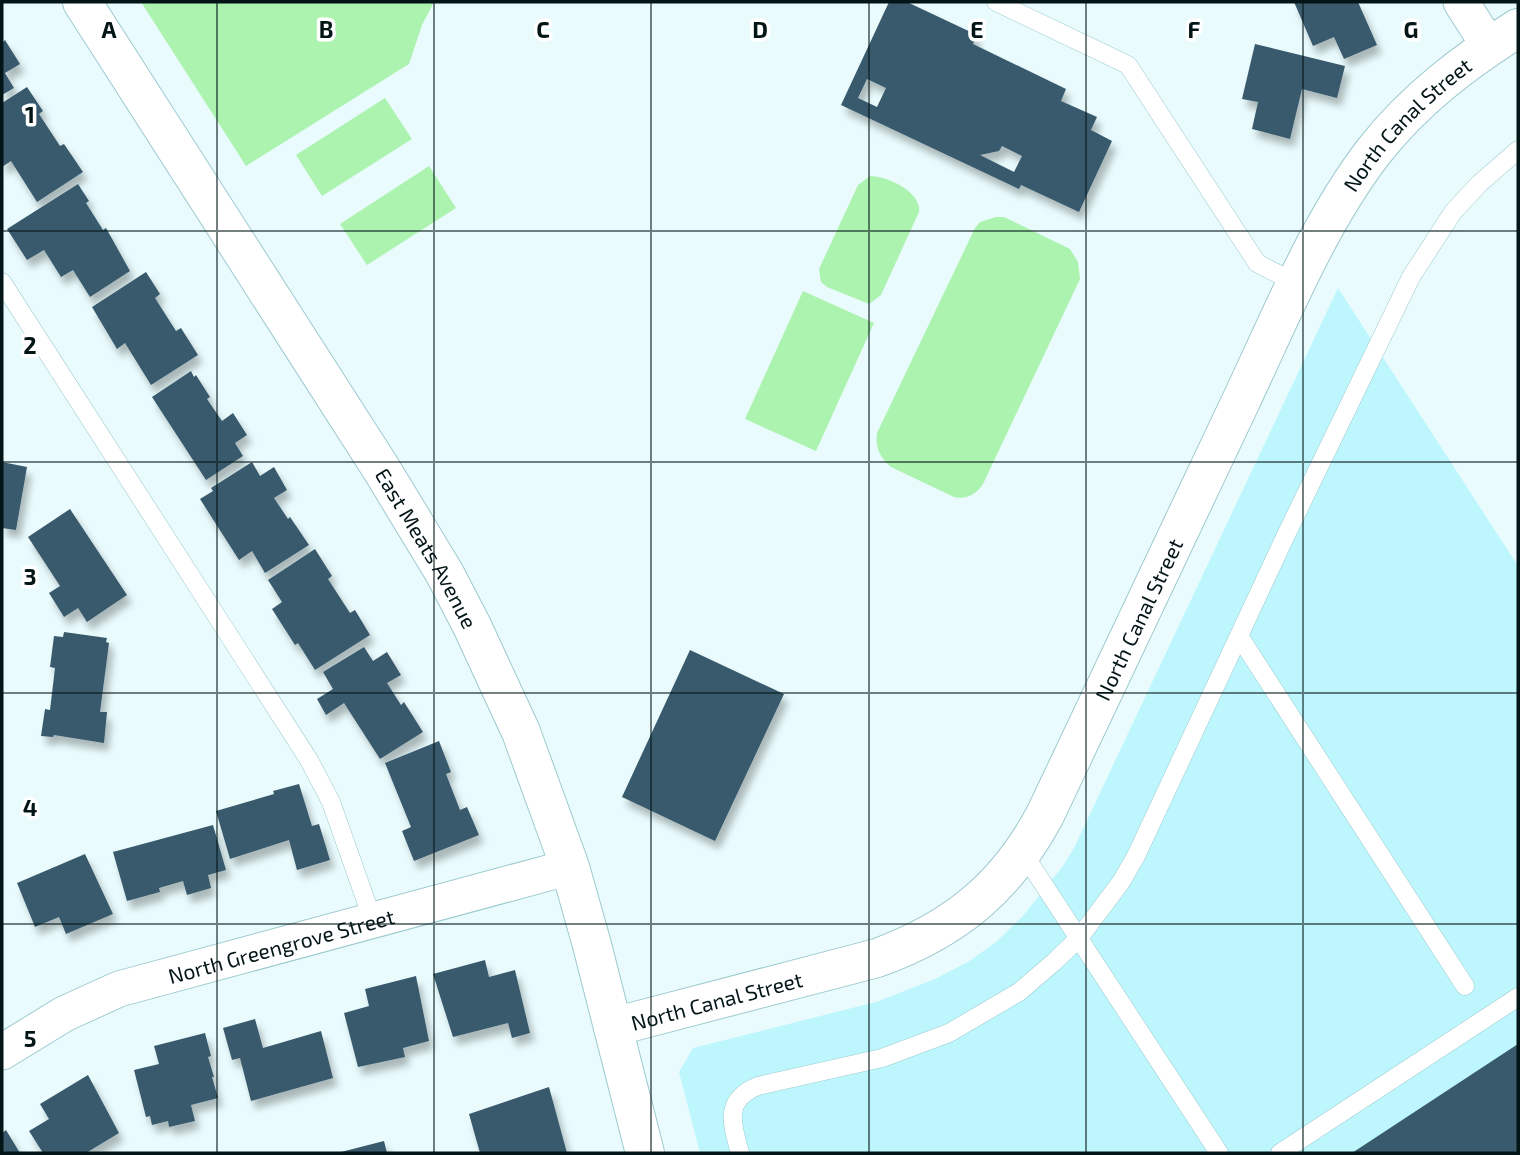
<svg xmlns="http://www.w3.org/2000/svg" width="1520" height="1155" font-family="'Exo 2',sans-serif">
<style>
.built{fill:#bdf7fd}
.green{fill:#adf3b0}
.building{fill:#395a6c;fill-rule:evenodd;filter:url(#shadow)}
.lines{fill:none;stroke-linecap:round;stroke-linejoin:round}
.service-casing{stroke:#9ccacf;stroke-width:19}
.minor-casing{stroke:#9ccacf;stroke-width:37}
.tertiary-casing{stroke:#9ccacf;stroke-width:40}
.service{stroke:#fff;stroke-width:18}
.minor{stroke:#fff;stroke-width:35}
.tertiary{stroke:#fff;stroke-width:38}
.grid{fill:none;stroke:#041517;stroke-width:2;stroke-opacity:0.55}
.labels{text-anchor:middle;dominant-baseline:central;stroke-width:7;stroke-linejoin:round;paint-order:stroke}
.street-label{font-size:21px;fill:#041517;stroke:#fff}
.grid-label{font-size:23px;text-anchor:middle;font-weight:bold;fill:#041517;stroke:#fff;stroke-width:7;stroke-linejoin:round;paint-order:stroke}
</style>
<defs>
<filter id="shadow"><feDropShadow dx="4.5" dy="8" stdDeviation="3.5" flood-color="#0004"/></filter>
</defs>
<rect width="100%" height="100%" fill="#e9fbfd"/>
<path class="built" d="M1338,288L1518,566V1153H700L679,1072L693,1048L876,1002L935,979L968,962L996,942L1022,917L1063,866L1074,848Z"/>
<path class="green" d="M141,2H434L422,25L409,64L246,166Z
M385,98L412,139L322,196L296,155Z
M429,166L456,208L367,265L340,224Z
M870,176C887,176 922,192 919,212L881,295L869,304L827,287L821,282L819,269L858,185Z
M996,217H1004L1070,249L1078,262L1080,279L983,484C976,494 967,500 954,497L891,467C880,457 875,448 877,433L975,228L980,222Z
M803,291L874,323L816,451L745,419Z"/>
<path class="building" d="M889,2H907L977,35L973,44L1066,89L1061,101L1097,117L1091,130L1112,141L1079,212L1021,185L1019,189L841,105ZM867,79L886,88L877,107L858,98ZM1002,146L1022,156L1014,172L980,155L999,151Z
M1294,2H1358L1377,45L1344,59L1334,37L1313,46Z
M5,40L20,64L5,73L14,88L2,95V43Z
M1255,44L1345,66L1337,98L1302,89L1290,139L1252,129L1258,102L1242,99Z
M27,87L43,111L39,114L60,146L64,144L83,172L37,202L11,161L2,167V103Z
M78,184L89,201L86,203L103,230L106,228L130,271L90,297L73,270L61,277L44,250L27,260L7,229Z
M146,272L160,294L155,298L176,331L181,328L198,355L151,385L125,343L117,349L92,307Z
M191,371L194,377L196,375L210,397L207,399L222,421L233,413L247,435L235,443L243,456L206,480L152,397Z
M2,462L27,467L16,530L2,528Z
M252,462L260,476L274,467L287,490L274,498L288,519L290,517L309,545L265,573L252,551L239,560L200,499L213,491L211,488Z
M70,509L127,595L87,622L78,608L64,617L49,593L60,586L28,537Z
M315,549L332,576L328,579L350,613L355,610L370,635L315,670L298,643L295,645L272,609L282,602L268,580Z
M64,632L107,638L106,642L109,643L100,712H107L104,743L54,735L53,737L41,736L45,709L50,710L55,668L50,667L54,636L63,637Z
M364,647L373,661L387,652L401,675L387,683L401,705L404,702L423,732L380,759L344,703L326,715L317,699L333,689L323,672Z
M690,650L784,694L715,841L622,797Z
M439,741L451,772L446,774L460,810L467,807L479,835L414,861L402,831L411,827L385,763Z
M299,784L312,826L319,824L330,860L297,870L289,840L230,859L216,811L274,794L273,791Z
M213,825L226,870L208,875L211,888L187,895L183,881L159,888L160,892L127,901L113,852Z
M85,854L113,914L66,934L59,917L35,927L17,883Z
M485,960L489,977L515,970L530,1033L512,1038L508,1023L453,1037L433,974Z
M416,976L429,1041L403,1048L405,1057L358,1067L344,1013L369,1006L365,989Z
M255,1019L263,1048L321,1031L333,1078L251,1101L240,1058L232,1060L223,1028Z
M205,1033L211,1056L208,1057L214,1077H212L218,1098L191,1105L195,1121L169,1127L168,1121L152,1125L150,1116L146,1117L134,1070L159,1064L154,1046Z
M1518,1044V1153H1352Z
M88,1075L119,1133L86,1153H43L29,1131L49,1119L40,1104Z
M549,1087L567,1153H480L469,1114Z
M6,1130L20,1153H2V1133Z
M384,1141L387,1153H341V1152Z"/>
<g class="lines">
<defs>
<path id="service" d="M996,2L1128,65L1257,263L1297,284
M2,282L309,760L331,802L373,921
M1239,636L1465,986
M1023,853L1219,1153
M740,1153C732,1124 723,1100 758,1086L882,1058L949,1033L1019,992L1054,962L1079,938L1121,882L1136,856L1286,535L1411,277L1453,212L1480,183L1518,150
M1280,1153L1518,997"/>
<g id="minor">
<path d="M1461,2L1489,46"/>
<path id="s1" d="M2,1052L64,1014L119,989L570,867"/>
</g>
<g id="tertiary">
<path id="s2" d="M82,2L382,470L445,574L472,626L521,732L570,867L592,945L645,1153"/>
<path id="s3" d="M613,1027L877,958C954,930 1006,888 1045,815C1110,678 1175,541 1240,403C1280,319 1317,225 1374,151C1414,100 1464,62 1518,28"/>
</g>
</defs>
<use href="#service" class="service-casing"/>
<use href="#minor" class="minor-casing"/>
<use href="#tertiary" class="tertiary-casing"/>
<use href="#service" class="service"/>
<use href="#minor" class="minor"/>
<use href="#tertiary" class="tertiary"/>
</g>
<path class="grid" d="M217,2V1153M434,2V1153M651,2V1153M869,2V1153M1086,2V1153M1303,2V1153M2,231H1518M2,462H1518M2,693H1518M2,924H1518"/>
<g class="labels">
<g class="street-label">
<text stroke="none"><textPath href="#s3" startOffset="1283">North Canal Street</textPath></text>
<text stroke="none"><textPath href="#s2" startOffset="646">East Meats Avenue</textPath></text>
<text stroke="none"><textPath href="#s3" startOffset="716">North Canal Street</textPath></text>
<text stroke="none"><textPath href="#s1" startOffset="301">North Greengrove Street</textPath></text>
<text stroke="none"><textPath href="#s3" startOffset="107">North Canal Street</textPath></text>
</g>
</g>
<g class="grid-label">
<text x="109" y="38">A</text>
<text x="326" y="38">B</text>
<text x="543" y="38">C</text>
<text x="760" y="38">D</text>
<text x="977" y="38">E</text>
<text x="1194" y="38">F</text>
<text x="1411" y="38">G</text>
<text x="30" y="123">1</text>
<text x="30" y="354">2</text>
<text x="30" y="585">3</text>
<text x="30" y="816">4</text>
<text x="30" y="1047">5</text>
</g>
<rect width="1520" height="1155" fill="none" stroke="#041517" stroke-width="7"/>
</svg>
